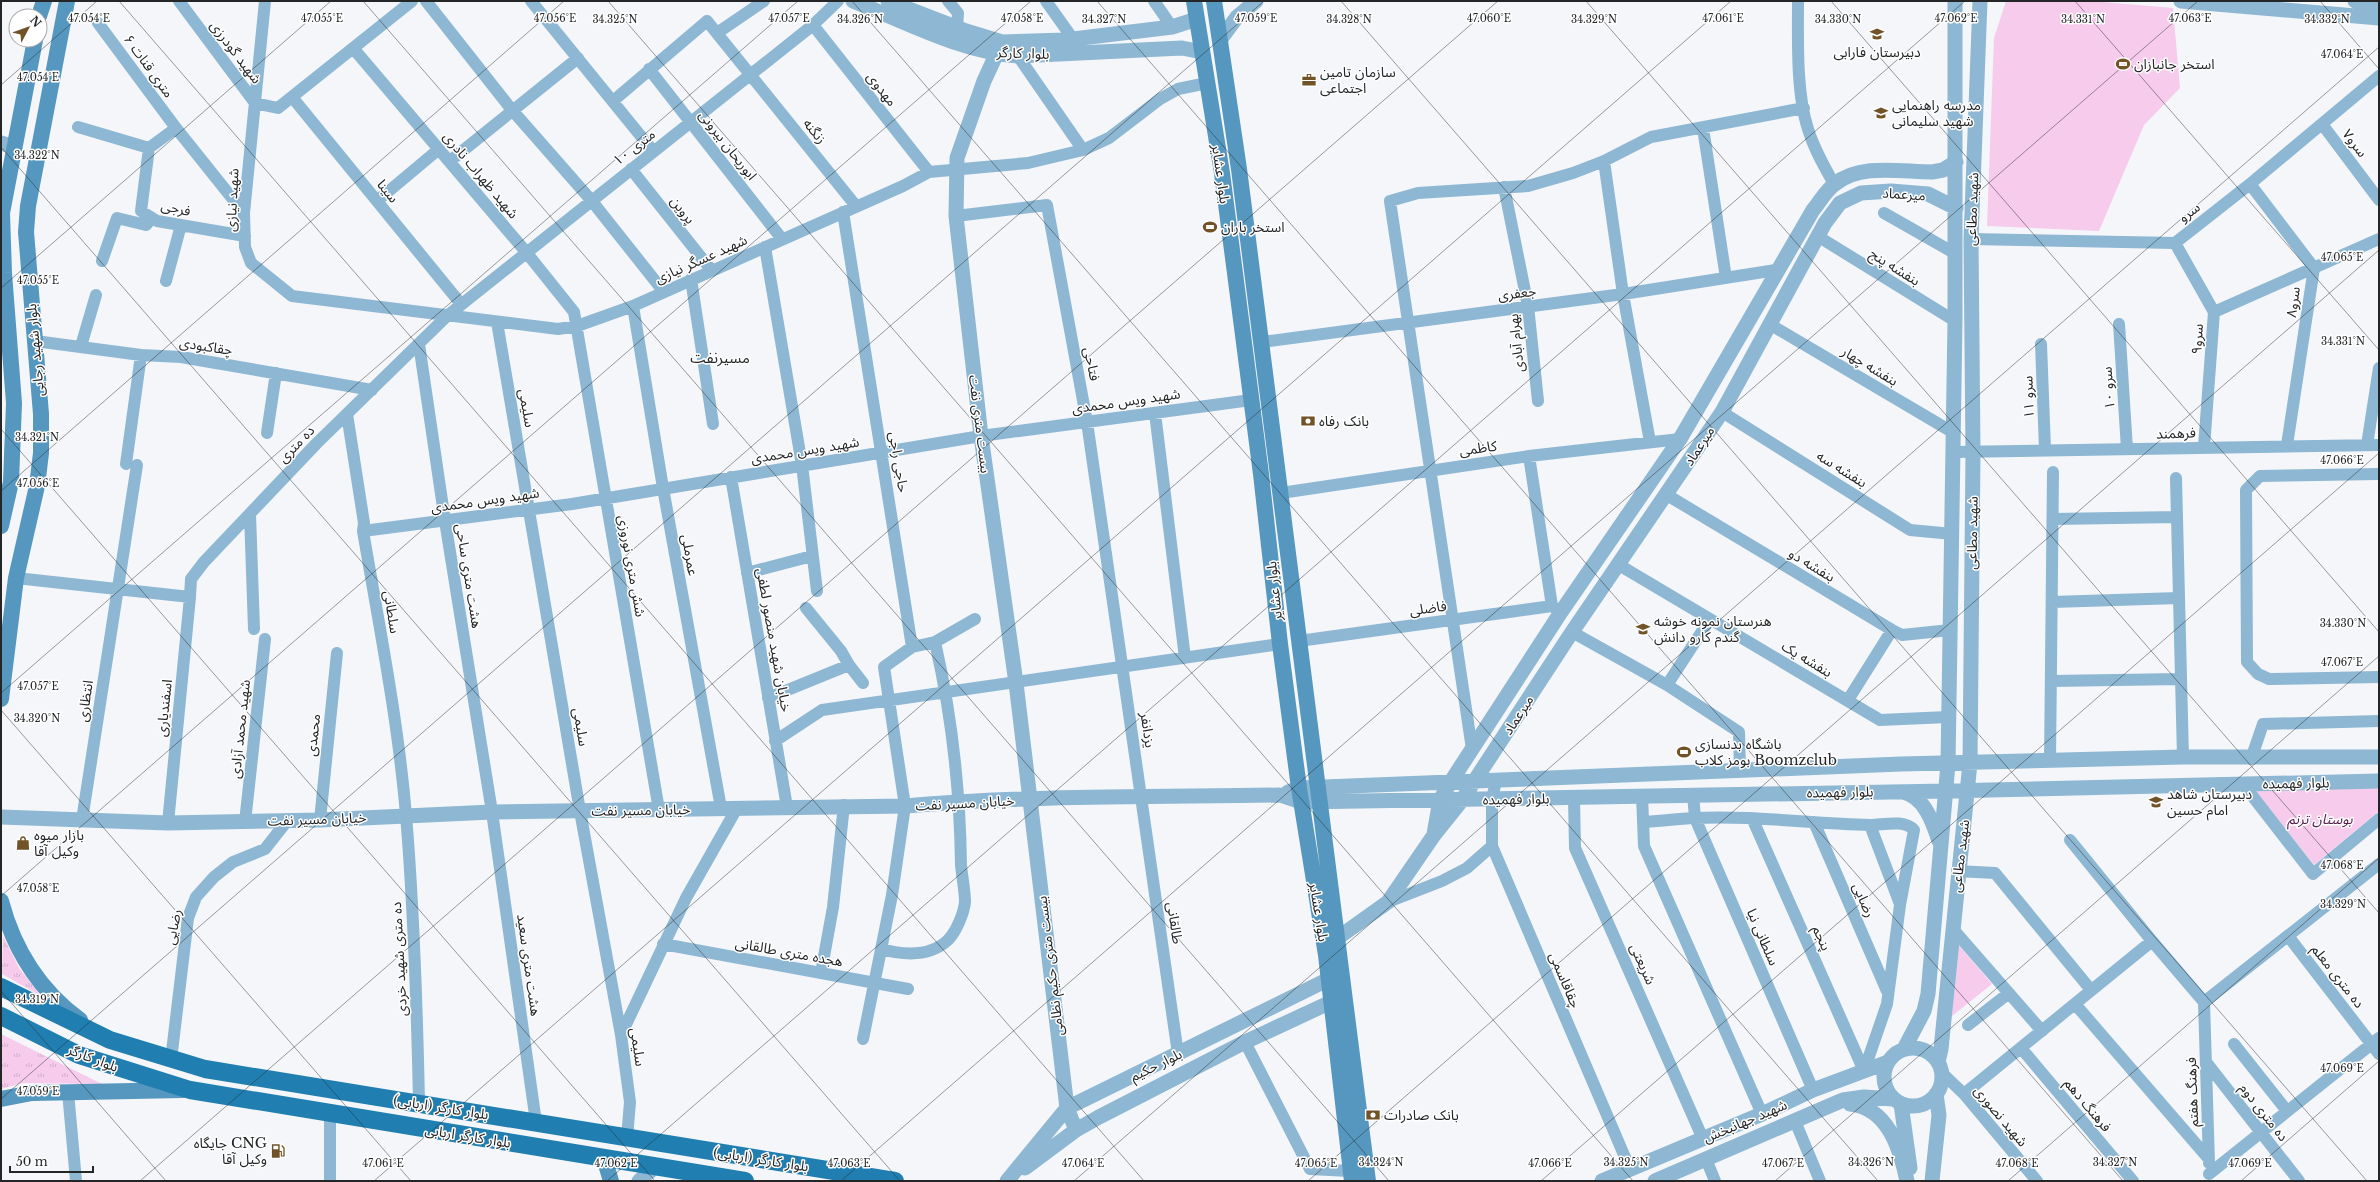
<svg xmlns="http://www.w3.org/2000/svg" width="2380" height="1182" font-family="'Libre Baskerville','Noto Sans Arabic',serif">
<style>
.grass{fill:url(#grass-tufts)}
.park{fill:#f6cbeb}
.lines{fill:none;stroke-linecap:round;stroke-linejoin:round}
.minor{stroke:#8db7d2;stroke-width:12}
.tertiary{stroke:#8db7d2;stroke-width:15}
.secondary{stroke:#5597bf;stroke-width:16}
.primary{stroke:#207fb0;stroke-width:18}
.ticks{fill:none;stroke:#242527;stroke-width:1;stroke-opacity:0.45}
.labels{text-anchor:middle;dominant-baseline:central;stroke-width:3;stroke-linejoin:round;paint-order:stroke}
.street-label{font-size:14px;fill:#242527;stroke:#fff}
.poi-label{font-size:14px;fill:#242527;stroke:#fff;text-anchor:start}
.park-label{font-size:14px;font-style:italic;fill:#541c4a;stroke:#fff}
.neighbourhood-label{font-size:15px;fill:#242527;stroke:#fff}
.ticks-label{font-size:10px;text-anchor:middle;fill:#242527;stroke:#fff;stroke-width:3;stroke-linejoin:round;paint-order:stroke}
</style>
<defs>
<pattern id="grass-tufts" width="24" height="20" patternUnits="userSpaceOnUse"><rect width="24" height="20" fill="#f6cbeb"/><path d="M3 7l-1-3M5 7V3M7 7l1-3M15 17l-1-3M17 17v-4M19 17l1-3" fill="none" stroke="#d3aeca"/></pattern>
</defs>
<rect width="100%" height="100%" fill="#f4f6fa"/>
<path class="grass" d="M3,936L19,968L41,996L2,974Z
M1,1034L102,1084L23,1083L1,1089Z"/>
<path class="park" d="M2006,1H2091L2173,8L2180,88L2144,125L2099,231L1987,226L1994,38Z
M2379,786V811L2314,865L2254,789Z
M1955,941L1992,984L1952,1016Z"/>
<g class="lines">
<path class="minor" d="M179,1L255,103L278,108L412,1
M265,1L244,213L245,247L251,263L292,296L558,329L577,326L633,306L903,186L929,172L1028,163L1083,150L1109,138L1160,99L1178,89L1207,83
M426,1L512,110L591,200L664,292
M531,1L653,151
M948,1L958,13L957,28
M1046,1L1073,39
M1154,1L1172,27
M1798,1C1798,39 1796,93 1808,129C1814,149 1824,166 1834,184
M98,23L176,128L244,213
M813,25L929,172
M717,33L764,1
M353,48L526,252L574,312L659,810
M1018,56L1083,150
M649,69L782,239
M292,97L461,304
M613,101L707,21L856,206
M2322,124L2379,200
M78,127L149,148L176,128
M1703,128L1726,278
M149,148L141,211L157,221L245,236
M450,161L578,58
M1604,161L1623,294L1650,442
M631,169L712,271
M2250,184L2314,268L2287,445
M1504,187L1528,306L1538,401
M377,201L439,149
M843,212L912,647L935,642L975,619
M1884,213L1956,254
M956,216L1047,205L1087,422L1178,1054
M1819,237L1955,321
M1971,239L2175,243L2250,184L2379,76
M2175,243L2214,312L2204,447
M765,247L802,465L817,591
M102,261L117,218L146,225L152,218
M691,279L713,424
M166,281L181,225
M633,306L663,488L721,808
M2214,312L2379,239
M497,322L580,811L621,1035L630,1102L627,1138
M2119,324L2127,449
M1771,325L1954,433
M35,341L141,355L181,357L372,390
M1262,342L1623,294L1776,270
M419,344L445,521L492,812L536,1122
M2041,344L2045,449
M81,346L96,295
M1722,412L1910,530L1953,534
M1155,413L1185,658
M347,414L364,523L363,531C379,625 398,720 406,815C414,911 417,1007 419,1102
M267,433L276,373
M2367,445L2379,368
M1954,452L2379,445
M1529,456L1552,606
M126,464L141,355
M2379,474L2260,476L2246,490L2247,662L2258,674L2269,679L2379,677
M731,477L787,807
M2176,478L2183,757
M1281,493L1529,456L1680,439
M1667,495L1892,630L1902,635L1950,630
M250,514L254,629
M2053,519L2177,517
M363,531L572,504L981,436L1251,400
M1619,565L1880,720L1948,717
M747,573L812,556
M16,578L190,597L191,579L204,562L316,444L447,316L813,25L838,1
M2052,602L2179,598
M806,608L841,651L849,665
M1572,632L1667,685L1710,619
M1299,641L1552,606L1561,612
M2051,681L2181,679
M1667,685L1739,732L1740,770
M768,698L849,665L863,683
M1848,700L1892,630
M775,741L822,710L1280,644
M1472,749L1390,201L1418,193L1528,186L1573,173L1604,161L1651,137L1804,108
M2251,759L2263,724L2379,721
M2050,761L2053,472
M1496,781L1492,799V846L1630,1169
M2243,784L2313,874L2379,819
M1693,794L1695,818L1813,1090
M1642,795L1644,846L1762,1114
M1574,798L1575,848L1703,1139
M1752,818L1864,1071
M82,820L137,465
M320,820L337,653
M245,822L265,639
M1643,822C1660,821 1677,819 1694,818C1753,815 1812,824 1870,825C1883,825 1904,819 1914,830L1900,905L1887,1004L1864,1071
M1814,822L1887,991
M168,823L190,597
M1870,825L1900,904
M2070,840L2152,941L2204,1002
M1957,871L1995,873L2091,990
M1388,902L1442,881L1467,868L1492,846
M1952,928L2042,1031
M2288,936L2379,1054
M663,944L908,989
M881,949C903,955 930,957 948,940C956,932 964,913 965,902C965,890 962,877 961,865C960,790 952,716 935,642
M821,973L833,907L844,805
M2204,1002L2379,864
M2204,1002L2209,1163
M2075,1004L2209,1159
M1968,1025L2009,993
M621,1035L686,898L737,808
M863,1039L892,895L905,806L884,667L912,647
M1245,1042L1310,1169L1350,1171
M2234,1044L2287,1111
M2021,1048L2133,1181
M171,1060L188,918L196,897L214,877L233,862L265,849L287,821
M2206,1062L2299,1181
M1941,1072L1964,1094L2037,1181
M68,1092L76,1181
M1964,1094L2152,941
M330,1114V1181
M1795,1121L1820,1181
M1706,1159L1715,1181
M2209,1174L2379,1038"/>
<path class="tertiary" d="M853,1C906,22 961,52 1018,56L1182,48L1202,52
M888,1L966,31L1002,42L1065,40L1172,27L1197,19
M2181,1L2379,18
M2355,1L2379,3
M1220,40L1237,17L1256,1
M1002,42L984,81L957,158L956,216L981,436L1016,683L1067,1108L1076,1130
M1,143L14,147
M1288,792L1299,788L1901,764L2183,757H2379
M1903,792C1925,797 1933,823 1939,841
M1,817L168,823L320,820L492,812L905,806C1029,795 1155,797 1280,795L1301,802L1947,791L2379,781
M1434,834L1440,800L1450,783L1561,612L1680,439L1813,210C1820,202 1826,190 1835,184C1860,163 1902,172 1932,172L1943,170L1956,162
M1339,937L1388,902L1434,835L1462,800L1572,632L1722,412L1825,223L1840,203L1861,193L1891,191L1928,194L1956,208
M1884 1077a29 29 0 1 1 58 0a29 29 0 1 1-58 0Z
M1904,1049L1924,1011L1928,994L1948,764L1955,321V1
M1938,1062L1941,1049L1970,763L1973,452L1971,239L1980,1
M1850,1104C1888,1108 1900,1148 1907,1181
M1901,1104L1910,1168
M1025,1168L1076,1130L1099,1117L1245,1042L1331,1002
M639,1181L656,1166
M1007,1181L1067,1108L1329,979
M1602,1181L1762,1114L1813,1090L1888,1062
M1655,1181L1843,1100L1864,1097L1893,1099
M1932,1181L1939,1115L1936,1094"/>
<path class="secondary" d="M1194,1L1222,173L1261,474L1280,644L1299,788L1326,955L1352,1181
M1214,1L1239,169L1368,1181
M39,16L44,1
M1,526L11,482L14,403L4,273L2,213L35,40
M1,699L16,578L37,486L41,453V414L26,232L28,206L67,1
M1,901C14,950 39,990 80,1020
M1,1099L32,1093L183,1090
M604,1158L611,1181"/>
<path class="primary" d="M1,987L110,1040L205,1069L895,1181
M1,1016L79,1055L190,1090L745,1181"/>
</g>
<path class="ticks" d="M119,1L1144,1181M363,1L1389,1181M608,1L1633,1181M852,1L1878,1181M1097,1L2123,1181M1341,1L2367,1181M1586,1L2379,913M1831,1L2379,632M2075,1L2379,350M2320,1L2379,69M1,85L97,1M1,147L900,1181M1,288L331,1M1,429L655,1181M1,491L564,1M1,693L798,1M1,710L411,1181M1,896L1031,1M1,991L166,1181M1,1099L1264,1M140,1181L1498,1M374,1181L1731,1M607,1181L1965,1M841,1181L2198,1M1074,1181L2379,47M1308,1181L2379,250M1541,1181L2379,453M1775,1181L2379,656M2008,1181L2379,858M2241,1181L2379,1061"/>
<defs>
<symbol id="school-bare" viewBox="-9 -9 18 18"><path d="M0-5L7-2L0 1L-7-2ZM-4 1L0 2.5L4 1V4Q0 6-4 4Z" fill="#725328" stroke="#fff" stroke-width="2.5" paint-order="stroke"/></symbol>
<symbol id="stadium-bare" viewBox="-9 -9 18 18"><path d="M0-5a6.5 5 0 1 0 0 10a6.5 5 0 1 0 0-10ZM-3.5-1.8h7v3.6h-7Z" fill="#725328" stroke="#fff" stroke-width="2.5" paint-order="stroke"/></symbol>
<symbol id="office-bare" viewBox="-9 -9 18 18"><path d="M-6-3h4V-5.5h4V-3h4V5H-6ZM-1-4.5V-3h2v-1.5ZM-6 0V1H6V0Z" fill="#725328" stroke="#fff" stroke-width="2.5" paint-order="stroke"/></symbol>
<symbol id="bank-bare" viewBox="-9 -9 18 18"><path d="M-6-4H6V4H-6ZM0-2.3a2.3 2.3 0 1 0 0 4.6a2.3 2.3 0 1 0 0-4.6Z" fill="#725328" stroke="#fff" stroke-width="2.5" paint-order="stroke"/></symbol>
<symbol id="shop-bare" viewBox="-9 -9 18 18"><path d="M-5-2.5h2.3a2.7 3.5 0 0 1 5.4 0H5L5.5 6h-11ZM-1.5-2.5h3a1.5 2.3 0 0 0-3 0Z" fill="#725328" stroke="#fff" stroke-width="2.5" paint-order="stroke"/></symbol>
<symbol id="fuel-bare" viewBox="-9 -9 18 18"><path d="M-5.5-6h7V0h2V4h1.3V-2.5L3-4.5l.8-.8L6-3V5H2.5V1h-1V6h-7ZM-4.2-4.7v3.2H.2V-4.7Z" fill="#725328" stroke="#fff" stroke-width="2.5" paint-order="stroke"/></symbol>
</defs>
<g fill-rule="evenodd">
<use href="#school-bare" x="1867" y="24" width="20" height="20"/>
<use href="#stadium-bare" x="2113" y="54" width="20" height="20"/>
<use href="#office-bare" x="1299" y="70" width="20" height="20"/>
<use href="#school-bare" x="1871" y="103" width="20" height="20"/>
<use href="#stadium-bare" x="1200" y="217" width="20" height="20"/>
<use href="#bank-bare" x="1298" y="411" width="20" height="20"/>
<use href="#school-bare" x="1633" y="619" width="20" height="20"/>
<use href="#stadium-bare" x="1674" y="742" width="20" height="20"/>
<use href="#school-bare" x="2146" y="792" width="20" height="20"/>
<use href="#shop-bare" x="13" y="833" width="20" height="20"/>
<use href="#bank-bare" x="1363" y="1105" width="20" height="20"/>
<use href="#fuel-bare" x="268" y="1141" width="20" height="20"/>
</g>
<g class="labels">
<g class="street-label">
<text transform="translate(236 52) rotate(53)">شهید گودرزی</text>
<text transform="translate(1023 53) rotate(2)">بلوار کارگر</text>
<text transform="translate(149 66) rotate(54)">۶ متری قنات</text>
<text transform="translate(882 89) rotate(52)">مهدوی</text>
<text transform="translate(815 131) rotate(51)">زنگنه</text>
<text transform="translate(2355 143) rotate(53)">سرو۷</text>
<text transform="translate(728 145) rotate(52)">ابوریحان بیرونی</text>
<text transform="translate(634 147) rotate(-38)">۱۰ متری</text>
<text transform="translate(1221 174) rotate(82)">بلوار عشایر</text>
<text transform="translate(481 175) rotate(50)">شهید ظهراب نادری</text>
<text transform="translate(388 191) rotate(51)">سینا</text>
<text transform="translate(1904 194) rotate(4)">میرعماد</text>
<text transform="translate(232 200) rotate(-87)">شهید نیازی</text>
<text transform="translate(176 208) rotate(13)">فرجی</text>
<text transform="translate(1972 209) rotate(-88)">شهید مطاعی</text>
<text transform="translate(683 210) rotate(52)">پروین</text>
<text transform="translate(2189 212) rotate(-38)">سرو</text>
<text transform="translate(701 259) rotate(-24)">شهید عسگر نیازی</text>
<text transform="translate(1895 267) rotate(32)">بنفشه پنج</text>
<text transform="translate(1517 293) rotate(-7)">جعفری</text>
<text transform="translate(2293 302) rotate(-82)">سرو۸</text>
<text transform="translate(2197 339) rotate(-86)">سرو۹</text>
<text transform="translate(1516 343) rotate(-96)">بهرام آبادی</text>
<text transform="translate(206 346) rotate(9)">چقاکبودی</text>
<text transform="translate(35 350) rotate(-95)">بلوار شهید رجایی</text>
<text transform="translate(1092 364) rotate(79)">فتاحی</text>
<text transform="translate(1870 366) rotate(31)">بنفشه چهار</text>
<text transform="translate(2108 388) rotate(-94)">سرو ۱۰</text>
<text transform="translate(2028 397) rotate(-92)">۱۱ سرو</text>
<text transform="translate(1126 401) rotate(-8)">شهید ویس محمدی</text>
<text transform="translate(527 408) rotate(80)">سلیمی</text>
<text transform="translate(980 424) rotate(83)">بیست متری نفت</text>
<text transform="translate(2176 433) rotate(-2)">فرهمند</text>
<text transform="translate(296 444) rotate(-46)">ده متری</text>
<text transform="translate(1699 446) rotate(-57)">میرعماد</text>
<text transform="translate(1478 448) rotate(-8)">کاظمی</text>
<text transform="translate(805 450) rotate(-9)">شهید ویس محمدی</text>
<text transform="translate(899 462) rotate(81)">حاجی راجی</text>
<text transform="translate(1842 469) rotate(32)">بنفشه سه</text>
<text transform="translate(485 500) rotate(-8)">شهید ویس محمدی</text>
<text transform="translate(1972 533) rotate(-89)">شهید مطاعی</text>
<text transform="translate(690 555) rotate(80)">عمرملی</text>
<text transform="translate(1812 565) rotate(31)">بنفشه دو</text>
<text transform="translate(632 566) rotate(80)">شش متری نوروزی</text>
<text transform="translate(469 576) rotate(81)">هشت متری ساحی</text>
<text transform="translate(1274 591) rotate(-96)">بلوار عشایر</text>
<text transform="translate(1428 608) rotate(-8)">فاضلی</text>
<text transform="translate(392 612) rotate(81)">سلطانی</text>
<text transform="translate(774 640) rotate(80)">خیابان شهید منصور لطفی</text>
<text transform="translate(1807 659) rotate(31)">بنفشه یک</text>
<text transform="translate(85 701) rotate(-82)">انتظاری</text>
<text transform="translate(164 708) rotate(-84)">اسفندیاری</text>
<text transform="translate(1518 715) rotate(-57)">میرعماد</text>
<text transform="translate(581 727) rotate(81)">سلیمی</text>
<text transform="translate(240 729) rotate(-84)">شهید محمد آزادی</text>
<text transform="translate(1148 730) rotate(82)">یزدانفر</text>
<text transform="translate(313 735) rotate(-84)">محمدی</text>
<text transform="translate(2296 783) rotate(-1)">بلوار فهمیده</text>
<text transform="translate(1840 792) rotate(-1)">بلوار فهمیده</text>
<text transform="translate(1516 799) rotate(-1)">بلوار فهمیده</text>
<text transform="translate(965 803) rotate(-3)">خیابان مسیر نفت</text>
<text transform="translate(641 810) rotate(-1)">خیابان مسیر نفت</text>
<text transform="translate(317 819) rotate(-2)">خیابان مسیر نفت</text>
<text transform="translate(1960 856) rotate(-83)">شهید مطاعی</text>
<text transform="translate(1864 900) rotate(67)">رضایی</text>
<text transform="translate(1319 912) rotate(81)">بلوار عشایر</text>
<text transform="translate(1175 923) rotate(82)">طالقانی</text>
<text transform="translate(173 927) rotate(-79)">رضایی</text>
<text transform="translate(1763 937) rotate(67)">سلطانی نیا</text>
<text transform="translate(1822 938) rotate(66)">پنجم</text>
<text transform="translate(789 952) rotate(10)">هجده متری طالقانی</text>
<text transform="translate(399 959) rotate(-93)">ده متری شهید خردی</text>
<text transform="translate(1643 964) rotate(66)">شریعتی</text>
<text transform="translate(529 965) rotate(82)">هشت متری سعید</text>
<text transform="translate(1050 966) rotate(-97)">بیست متری حکیم نظامی</text>
<text transform="translate(2338 976) rotate(52)">ده متری معلم</text>
<text transform="translate(1565 980) rotate(67)">چقاقاسمی</text>
<text transform="translate(638 1047) rotate(82)">سلیمی</text>
<text transform="translate(93 1058) rotate(21)">بلوار کارگر</text>
<text transform="translate(1156 1065) rotate(-26)">بلوار حکیم</text>
<text transform="translate(2192 1092) rotate(-92)">فرهنگ هفتم</text>
<text transform="translate(2088 1105) rotate(50)">فرهنگ دهم</text>
<text transform="translate(441 1107) rotate(9)">بلوار کارگر (اربابی)</text>
<text transform="translate(2264 1112) rotate(52)">ده متری دوم</text>
<text transform="translate(2001 1116) rotate(50)">شهید نصوری</text>
<text transform="translate(1745 1121) rotate(-23)">شهید جهانبخش</text>
<text transform="translate(468 1136) rotate(9)">بلوار کارگر اربابی</text>
<text transform="translate(761 1159) rotate(9)">بلوار کارگر (اربابی)</text>
</g>
<g class="poi-label">
<text x="1877" y="52" text-anchor="middle">دبیرستان فارابی</text>
<text x="2134" y="64">استخر جانبازان</text>
<text x="1320" y="72">سازمان تامین<tspan x="1320" dy="16">اجتماعی</tspan></text>
<text x="1892" y="105">مدرسه راهنمایی<tspan x="1892" dy="16">شهید سلیمانی</tspan></text>
<text x="1221" y="227">استخر باران</text>
<text x="1319" y="421">بانک رفاه</text>
<text x="1654" y="621">هنرستان نمونه خوشه<tspan x="1654" dy="16">گندم کارو دانش</tspan></text>
<text x="1695" y="744">باشگاه بدنسازی<tspan x="1695" dy="16">بومز کلاب Boomzclub</tspan></text>
<text x="2167" y="794">دبیرستان شاهد<tspan x="2167" dy="16">امام حسین</tspan></text>
<text x="34" y="835">بازار میوه<tspan x="34" dy="16">وکیل آقا</tspan></text>
<text x="1384" y="1115">بانک صادرات</text>
<text x="267" y="1143" text-anchor="end">جایگاه CNG<tspan x="267" dy="16">وکیل آقا</tspan></text>
</g>
<g class="park-label">
<text x="2320" y="819">بوستان ترنم</text>
</g>
<g class="neighbourhood-label">
<text x="720" y="357">مسیرنفت</text>
</g>
</g>
<g class="ticks-label">
<text x="89" y="22">47.054°E</text>
<text x="322" y="22">47.055°E</text>
<text x="555" y="22">47.056°E</text>
<text x="789" y="22">47.057°E</text>
<text x="1022" y="22">47.058°E</text>
<text x="1256" y="22">47.059°E</text>
<text x="1489" y="22">47.060°E</text>
<text x="1723" y="22">47.061°E</text>
<text x="1956" y="22">47.062°E</text>
<text x="2190" y="22">47.063°E</text>
<text x="615" y="23">34.325°N</text>
<text x="860" y="23">34.326°N</text>
<text x="1104" y="23">34.327°N</text>
<text x="1594" y="23">34.329°N</text>
<text x="1838" y="23">34.330°N</text>
<text x="1349" y="23">34.328°N</text>
<text x="2083" y="23">34.331°N</text>
<text x="2327" y="23">34.332°N</text>
<text x="2342" y="58">47.064°E</text>
<text x="38" y="81">47.054°E</text>
<text x="37" y="159">34.322°N</text>
<text x="2342" y="261">47.065°E</text>
<text x="38" y="284">47.055°E</text>
<text x="2343" y="345">34.331°N</text>
<text x="37" y="441">34.321°N</text>
<text x="2342" y="464">47.066°E</text>
<text x="38" y="487">47.056°E</text>
<text x="2343" y="627">34.330°N</text>
<text x="2342" y="666">47.067°E</text>
<text x="38" y="690">47.057°E</text>
<text x="37" y="722">34.320°N</text>
<text x="2342" y="869">47.068°E</text>
<text x="38" y="892">47.058°E</text>
<text x="2343" y="908">34.329°N</text>
<text x="37" y="1003">34.319°N</text>
<text x="2342" y="1072">47.069°E</text>
<text x="38" y="1095">47.059°E</text>
<text x="1381" y="1166">34.324°N</text>
<text x="1626" y="1166">34.325°N</text>
<text x="1871" y="1166">34.326°N</text>
<text x="2115" y="1166">34.327°N</text>
<text x="383" y="1167">47.061°E</text>
<text x="616" y="1167">47.062°E</text>
<text x="849" y="1167">47.063°E</text>
<text x="1083" y="1167">47.064°E</text>
<text x="1316" y="1167">47.065°E</text>
<text x="1550" y="1167">47.066°E</text>
<text x="1783" y="1167">47.067°E</text>
<text x="2017" y="1167">47.068°E</text>
<text x="2250" y="1167">47.069°E</text>
</g>
<rect width="2380" height="1182" fill="none" stroke="#242527" stroke-width="4"/>
<g transform="translate(28 28) rotate(49)"><circle r="19" fill="#ffffff" stroke="#a7a8a9"/>
<path d="M0-3L7 15L0 10L-7 15Z" fill="#725328"/>
<text y="-6" font-size="11" font-weight="bold" text-anchor="middle" fill="#242527">N</text>
</g>
<path d="M10 1166v6h83v-6" fill="none" stroke="#242527" stroke-width="2"/>
<text x="16" y="1166" font-size="12" fill="#242527" stroke="#ffffff" stroke-width="3" paint-order="stroke">50 m</text>
</svg>
